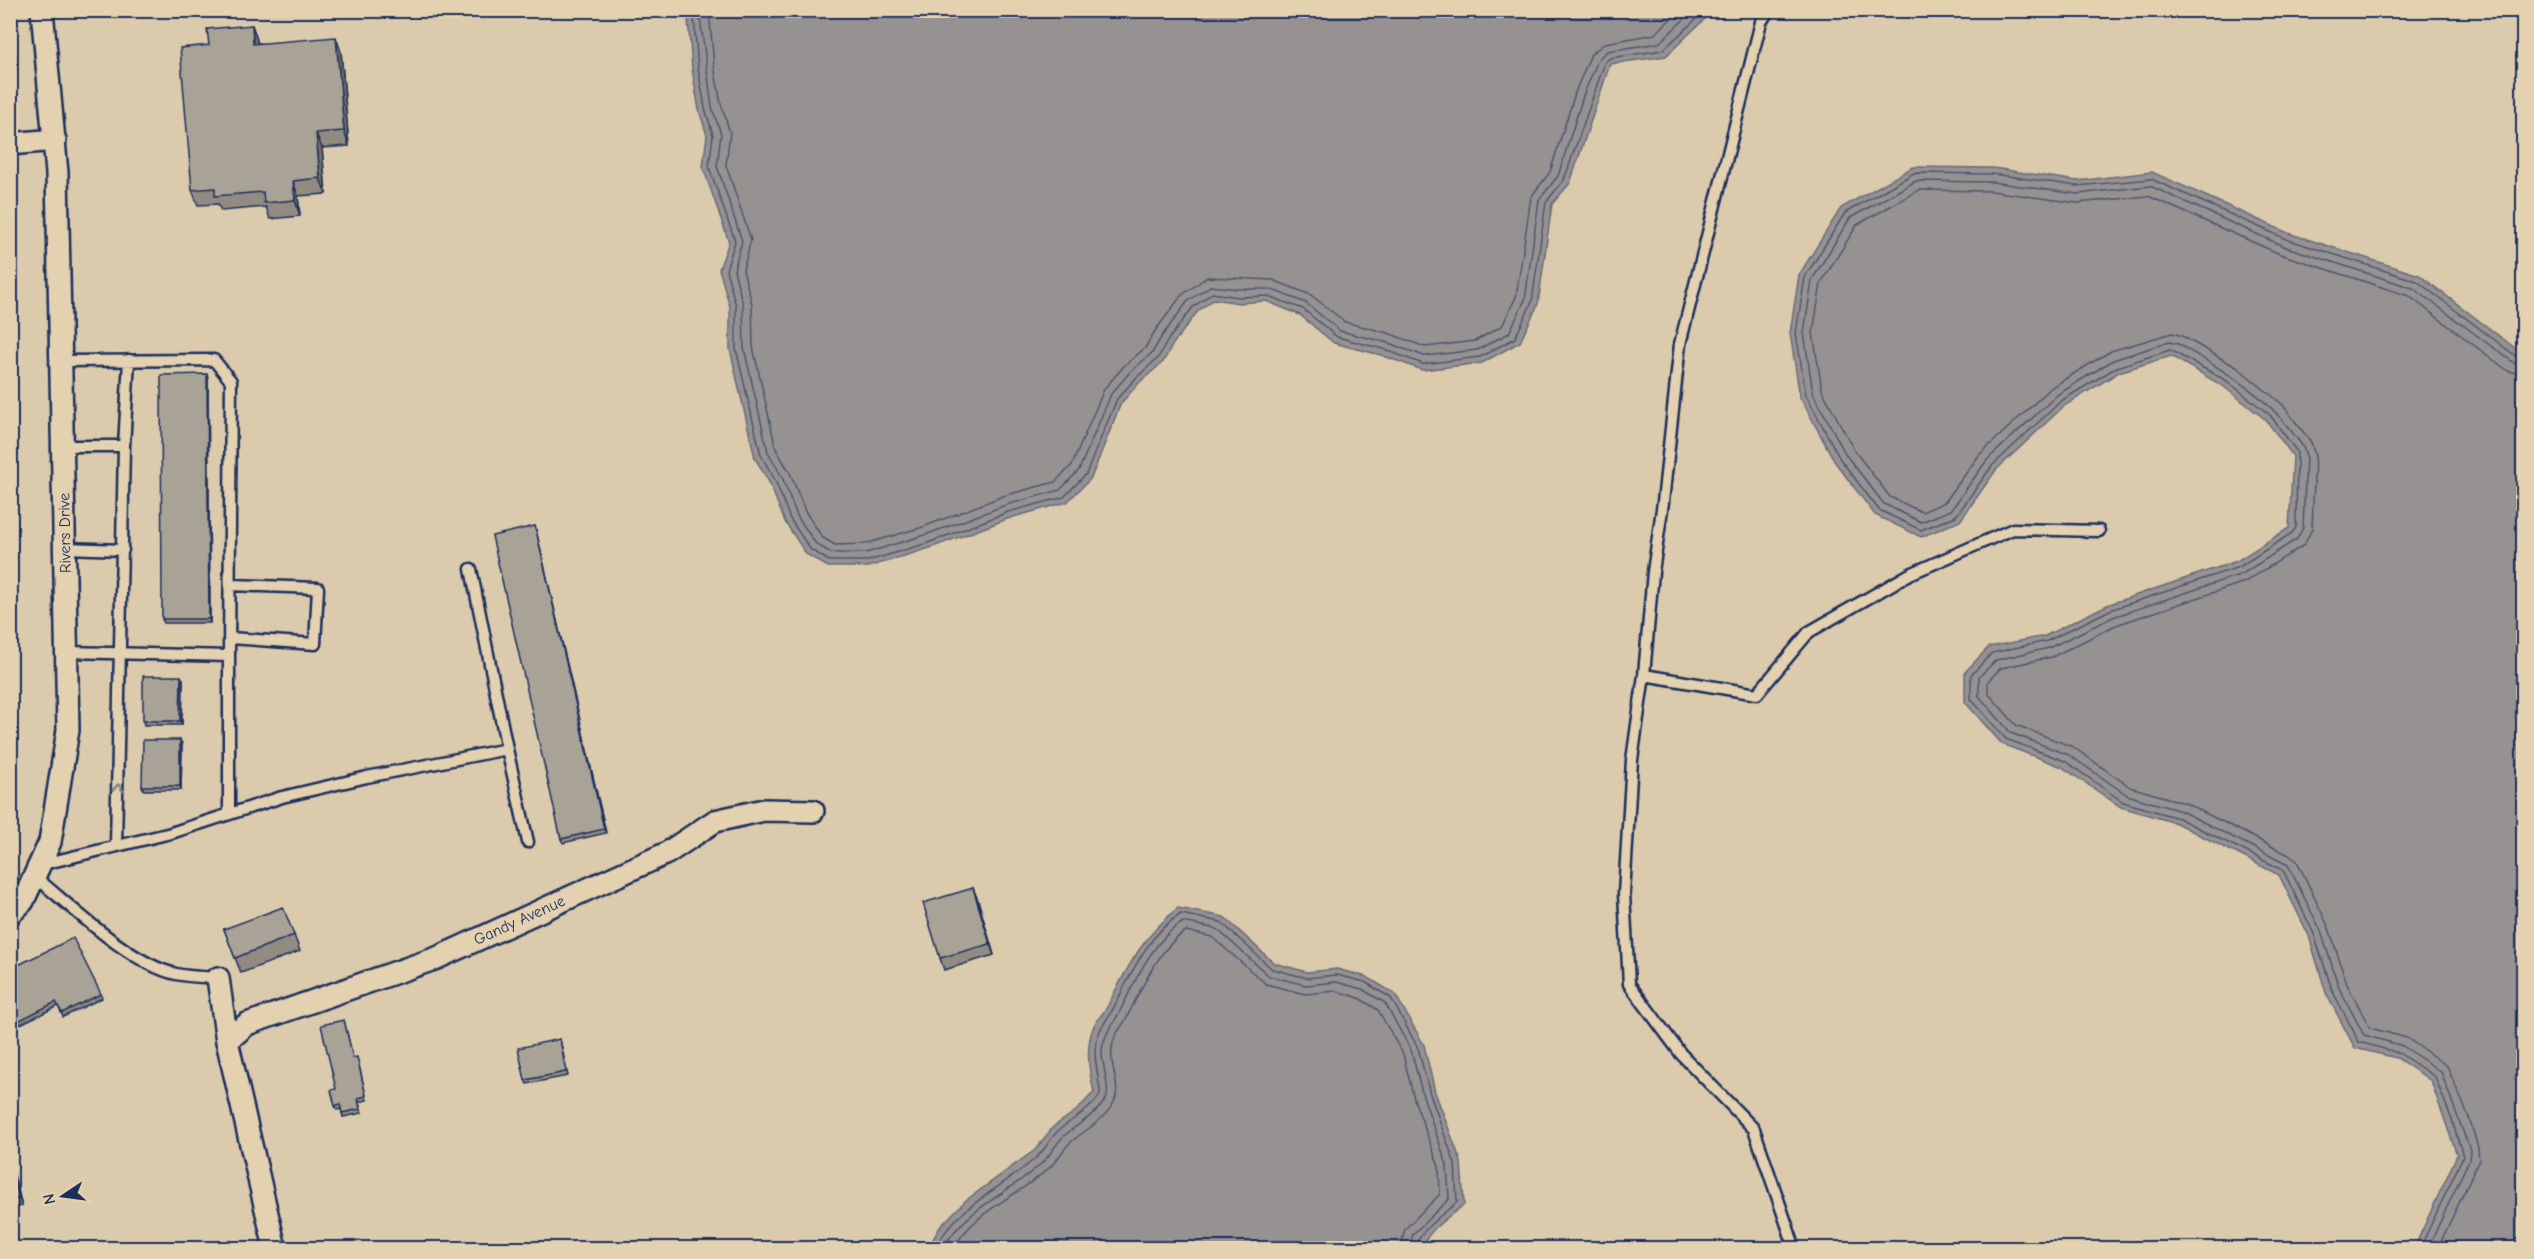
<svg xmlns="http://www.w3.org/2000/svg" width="2534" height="1259" font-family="'Comic Neue',sans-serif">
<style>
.water{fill:#969291;stroke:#656a7d;stroke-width:1.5}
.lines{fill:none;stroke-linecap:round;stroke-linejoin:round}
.shore{stroke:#4c5772;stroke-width:1.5}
.service-casing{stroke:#1b2f5e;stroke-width:15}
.minor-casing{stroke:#1b2f5e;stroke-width:26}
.service{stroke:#e3d1af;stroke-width:10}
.minor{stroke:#e3d1af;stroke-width:21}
.wall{fill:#918b82;stroke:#1b2f5e;stroke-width:1.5}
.shaded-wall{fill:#76716a;stroke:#1b2f5e;stroke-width:1.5}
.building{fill:#a9a297;stroke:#1b2f5e;stroke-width:1.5}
.oneway{stroke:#7f8086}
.labels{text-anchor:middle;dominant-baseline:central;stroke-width:4.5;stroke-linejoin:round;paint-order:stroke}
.street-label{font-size:16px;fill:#1b2f5e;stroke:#e3d1af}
</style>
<rect width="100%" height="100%" fill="#dbcbac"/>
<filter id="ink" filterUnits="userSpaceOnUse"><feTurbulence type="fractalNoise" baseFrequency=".0167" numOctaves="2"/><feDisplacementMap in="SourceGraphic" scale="12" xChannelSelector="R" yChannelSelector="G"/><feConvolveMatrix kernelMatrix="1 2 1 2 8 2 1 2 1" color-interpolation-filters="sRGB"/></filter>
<g filter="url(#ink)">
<path class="water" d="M683,11H1713L1666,56L1610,64L1570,183L1552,204L1538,304L1520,342L1482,363L1422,370L1381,355L1334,343L1300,315L1266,301L1239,303L1214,299L1198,311L1173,344L1163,362L1140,382L1121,403L1091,478L1067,502L1010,518L930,548L868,567H828L806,554L785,522L769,482L755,458L730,349V307L719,269L729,242L703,167L707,135L699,110L692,69L688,19Z
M1913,167L1993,168L2077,181L2152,172L2288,233L2419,275L2523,354V1248H2414L2457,1155L2431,1081L2397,1058L2355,1048L2326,993L2309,936L2279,875L2176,823L2121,807L2062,767L2002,744L1965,702V672L1989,647L2045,636L2107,605L2237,561L2289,528L2293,456L2266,420L2223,386L2171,356L2119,372L2064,406L1996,470L1960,521L1921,537L1875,515L1835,462L1800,397L1790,333L1799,275L1841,208Z
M1178,908L1224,917L1274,963L1307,972L1337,969L1367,977L1395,994L1424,1045L1435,1092L1461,1162L1464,1205C1449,1216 1427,1231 1422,1248H928L940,1227L965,1201L1035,1150L1053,1127L1077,1110L1094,1092C1089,1071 1085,1049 1093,1028C1095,1021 1102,1015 1106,1009C1128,967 1141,938 1178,908Z"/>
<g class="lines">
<path class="shore" d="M690,10L694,18L698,68L705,108L713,135L709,167L735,241L726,270L736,306V349L761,455L775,480L790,519L810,549L829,561H868L928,543L1008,512L1064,497L1086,474L1117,399L1136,378L1158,358L1168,340L1193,307L1212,293L1239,297L1268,296L1303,309L1337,337L1383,349L1423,364L1480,357L1515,338L1532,302L1546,202L1564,180L1605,62L1610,58L1663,50L1706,10
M699,10L712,107L721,134L717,166L742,241L734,270L743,305L744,348L768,452L782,477L797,516L816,544L831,553H866L925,535L1006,505L1060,490L1079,470L1111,394L1130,372L1152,353L1162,336L1188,301L1210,286L1239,289H1270L1306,303L1340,331L1385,342L1424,356L1477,350L1509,333L1525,300L1539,200L1558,176L1584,93L1599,58L1607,51L1659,43L1694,10
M709,10L714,66L721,104L730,133L726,165L751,240L743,270L752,304L753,347L765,400L776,449L790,473L805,511L822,537L835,545L865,544L923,527L1003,496L1055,482L1072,465L1104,389L1124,366L1145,348L1155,331L1182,295L1207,277L1273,280L1311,295L1345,322L1388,333L1425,347L1475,341L1502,326L1516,297L1531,197L1550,172L1576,90L1591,54L1605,43L1655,34L1680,10
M935,1248C959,1203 1003,1189 1039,1155C1046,1148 1051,1137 1059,1130C1069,1121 1094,1108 1100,1094C1101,1090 1094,1060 1095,1050C1096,1032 1105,1023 1113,1009C1130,976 1148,933 1181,914L1221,922L1272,969L1307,978L1337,975L1365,982L1391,998L1418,1048L1430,1094L1455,1164L1457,1202C1444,1214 1418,1230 1416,1248
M943,1248C966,1207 1013,1192 1045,1160C1052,1152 1057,1142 1065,1135C1078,1124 1097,1114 1106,1099C1111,1089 1101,1063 1102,1050C1104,1034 1112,1027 1119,1013C1135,982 1152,940 1183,922L1217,929L1269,976L1306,985L1336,982L1362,989L1385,1003L1411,1050L1423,1096L1447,1165L1449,1199L1413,1234L1409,1248
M954,1248C973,1211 1021,1195 1050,1167C1058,1160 1063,1149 1071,1142C1085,1130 1105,1120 1114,1102C1122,1087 1109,1066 1112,1049C1113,1036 1119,1031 1125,1021C1140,992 1158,948 1186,931L1212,937L1266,984L1305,994L1336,991L1359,998L1378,1010L1403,1054L1414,1099L1439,1167L1440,1194L1405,1229L1400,1248
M2420,1248L2463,1156L2452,1120L2435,1077L2399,1053L2359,1042L2332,990L2314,934L2283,870L2178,818L2123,802L2065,761L2006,739L1971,699V675L1992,653L2047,641L2110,610L2239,567L2292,533L2296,527L2297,452L2270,415L2227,381L2170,350L2117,367L2061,401L1992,466L1956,516L1921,530L1879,510L1840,459L1806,395L1796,333L1805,277L1845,213L1914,173L1993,174L2077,186L2151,179L2286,239L2417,281L2517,357L2524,358
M2428,1248L2469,1160L2470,1150L2441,1072L2403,1046L2364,1035L2339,988L2321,931L2288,865L2181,811L2127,795L2069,755L2011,733L1979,696V677L1996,660L2049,648L2113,617L2242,574L2297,539L2303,528L2306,456C2305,447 2298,440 2292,432C2262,391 2221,369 2178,344L2169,342L2113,360L2057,395L1987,460L1951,510L1921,522L1884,504L1846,455L1813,393L1804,333L1812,280L1850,218L1916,181L1992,182L2077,194L2150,186L2283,246L2413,288L2514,363L2524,366
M2438,1248L2479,1160L2478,1148L2468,1115L2447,1066L2407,1038L2370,1028L2347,984L2329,928L2297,861L2289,855L2185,803L2130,787L2073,747L2016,725L1988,693V681L2001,668L2052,657L2116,625L2245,582L2304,545L2312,529L2315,456L2311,442L2282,404L2238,368L2182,336L2172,333L2111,351L2052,387L1980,454L1945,502L1922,512L1890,497L1854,450L1822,390L1813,333L1821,283L1857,225L1919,190L1991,191L2077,203L2148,196L2280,254L2409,296L2508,371L2524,375"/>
<defs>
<path id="service" d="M1769,10L1761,22L1680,344L1663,502L1653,572L1644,675L1632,760L1624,894L1629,984L1681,1054L1754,1129L1792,1240L1791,1248
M62,361L214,360L231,381L229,656
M63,446H124
M65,548L123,550
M230,638L315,644L318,588L230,585
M67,652L229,656V814
M1644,675L1757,694L1809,632L1910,574L2013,529L2099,531
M507,749L528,842
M116,846L124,446L129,360
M39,865L171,833L282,797L367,777L507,749L471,569
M34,876C71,906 130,964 176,974C189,977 204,977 218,978"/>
<g id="minor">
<path d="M10,144L55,140"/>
<path d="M10,914L23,901L50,842L68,730L57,173L42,10"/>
<path d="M218,978L227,1041L275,1248"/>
<path id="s1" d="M227,1041L247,1024L437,958L667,853L715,821L764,810L813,811"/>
</g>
</defs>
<use href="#service" class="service-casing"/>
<use href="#minor" class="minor-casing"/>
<use href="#service" class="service"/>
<use href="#minor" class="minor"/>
</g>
<path class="wall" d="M252,25L258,43L341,52L349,146L322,148L326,194L298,196L300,216L270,219L266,207L221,211L218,204L198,205L192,190L209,45Z
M208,378L210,623H164L162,619Z
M535,526L606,833L563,843L561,839Z
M183,680L182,725H144L143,721Z
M180,740L182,744L181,790H144L142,786Z
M973,888L994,955L944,970L940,958Z
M224,929L294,935L300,951L241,973Z
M10,969L101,994L102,998L63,1017L58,1006L10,1029Z
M344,1020L353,1058L358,1061L367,1100L359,1102L362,1113L343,1117L341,1109L337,1110L335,1106Z
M560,1039L568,1076L527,1084L525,1080Z
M10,1162L22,1206L10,1209Z"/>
<path class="shaded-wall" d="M252,25L257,40L259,59L253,44Z
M336,37L341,52L349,146L344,131Z
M316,133L322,148L326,194L320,178Z
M293,181L298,196L300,216L295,200Z
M207,374L208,378L210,623L209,619Z
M535,526L536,530L606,833L604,829Z
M181,676L183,680L182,725L180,721Z
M180,740L182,744L181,790L180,786Z
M973,888L978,900L994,955L990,944Z
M10,1162L11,1163L22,1206L19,1198Z"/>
<path class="building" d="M252,25L253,44L336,37L344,131L316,133L320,178L293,181L295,200L264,203L263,192L215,196V188L192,190L180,48L209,45L207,29Z
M207,374L209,619H162L161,375Z
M535,526L604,829L561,839L492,536Z
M143,676H181L180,721H143Z
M143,740H180V786H142Z
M973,888L990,944L940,958L923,903Z
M283,907L294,935L235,958L224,929Z
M73,938L101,994L62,1013L56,1002L10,1025V969Z
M344,1020L353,1058L357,1057L366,1096L358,1098L360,1109L342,1113L340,1104L335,1106L331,1090L336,1089L321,1025Z
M560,1039L566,1072L525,1080L518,1048Z
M10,1165L19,1198L10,1201Z"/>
<defs><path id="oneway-chevron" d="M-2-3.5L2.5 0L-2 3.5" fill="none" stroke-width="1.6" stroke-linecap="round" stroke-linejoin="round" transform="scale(1.5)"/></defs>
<use class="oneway" href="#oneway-chevron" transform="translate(118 788) rotate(-88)"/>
</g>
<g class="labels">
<g class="street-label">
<text transform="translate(65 533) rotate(-91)">Rivers Drive</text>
<text stroke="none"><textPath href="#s1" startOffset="318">Gandy Avenue</textPath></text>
</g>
</g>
<rect width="2534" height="1259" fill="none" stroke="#e3d1af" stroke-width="36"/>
<rect x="18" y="18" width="2498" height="1223" fill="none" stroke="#1b2f5e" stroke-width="2" filter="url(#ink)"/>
<g transform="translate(63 1196) rotate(257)" stroke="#e3d1af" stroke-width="4.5" paint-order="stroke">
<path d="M0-4.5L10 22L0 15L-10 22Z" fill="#1b2f5e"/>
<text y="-9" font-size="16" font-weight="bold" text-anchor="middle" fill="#1b2f5e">N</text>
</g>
</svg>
